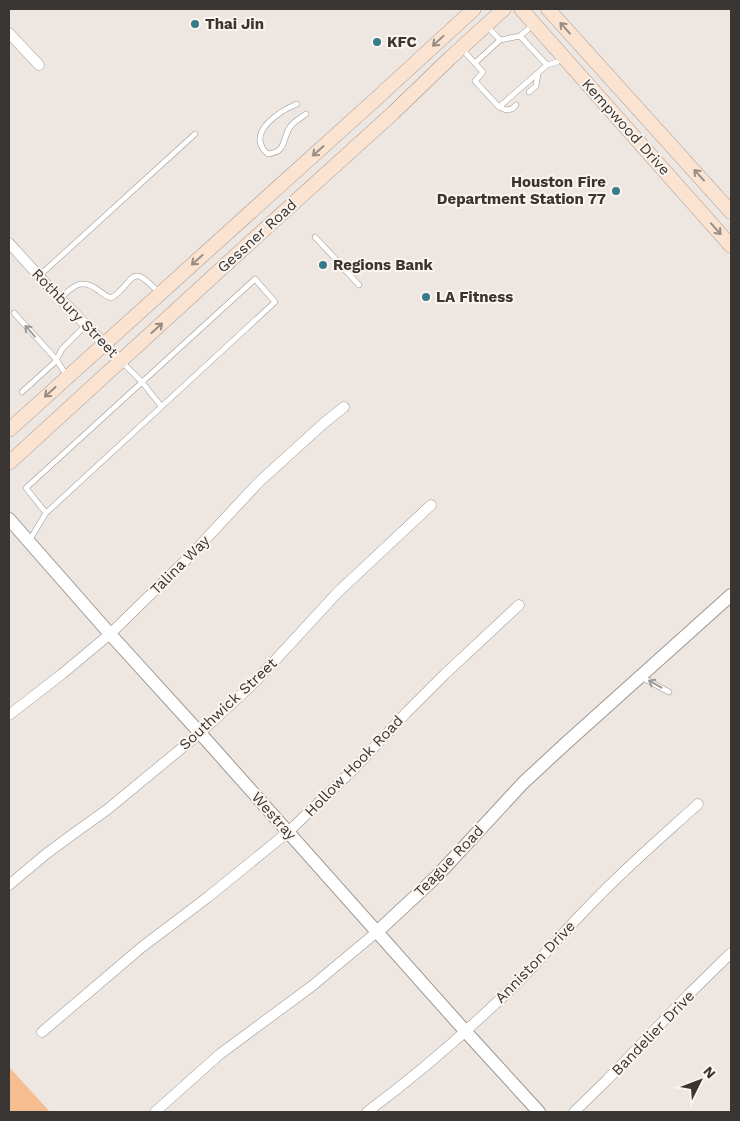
<svg xmlns="http://www.w3.org/2000/svg" width="740" height="1121" font-family="'Work Sans',sans-serif">
<style>
.green{fill:#f6be90}
.lines{fill:none;stroke-linecap:round;stroke-linejoin:round}
.service-casing{stroke:#9e9792;stroke-width:6}
.minor-casing{stroke:#9e9792;stroke-width:11}
.tertiary-casing{stroke:#9e9792;stroke-width:14}
.secondary-casing{stroke:#9e9792;stroke-width:15}
.service{stroke:#fff;stroke-width:5}
.minor{stroke:#fff;stroke-width:10}
.tertiary{stroke:#fff;stroke-width:12}
.secondary{stroke:#fae3d1;stroke-width:14}
.oneway{stroke:#998c82}
.oneway2{stroke:#9c9a99}
.poi-dot{fill:#377a8a;stroke:#fcf4ee;stroke-width:2}
.labels{text-anchor:middle;dominant-baseline:central;stroke-width:4;stroke-linejoin:round;paint-order:stroke}
.poi-label{font-size:15px;font-weight:bold;fill:#383533;stroke:#fcf4ee;text-anchor:start}
.street-label{font-size:15px;fill:#383533;stroke:#fcf4ee}
</style>
<rect width="100%" height="100%" fill="#eee6e0"/>
<path class="green" d="M9,1067L50,1112H9Z"/>
<g class="lines">
<defs>
<path id="service" d="M534,24L520,36L547,65
M487,26L500,40L520,36
M461,48L483,72L475,81L499,107L547,65L557,62L562,58
M475,63L500,40
M529,92L536,86L538,73
M297,104C282,110 250,129 263,149C264,151 266,152 268,154C287,152 282,139 290,127C294,121 301,118 306,114
M499,107L506,110L512,109L516,105
M315,237L343,267
M346,271L359,285
M39,276L195,134
M255,279L275,302L46,513L26,488Z
M60,298C73,287 81,277 98,290C102,293 105,296 111,298C135,284 128,259 159,293
M14,313L56,359L63,370L68,376
M122,362L142,382L161,406
M22,392L55,362L62,349L86,325
M29,541L46,513
M641,677L669,692"/>
<path id="minor" d="M9,33L39,65
M9,243L49,287L121,361
M9,715L62,674L110,634L190,556L259,482L324,423L344,407
M9,885L46,854L80,829L108,809L200,733L255,682L338,592L431,505
M42,1032L142,947L208,897L288,832L354,769L406,713L445,674L519,605
M155,1112L220,1054L312,986L378,931
M367,1112C421,1072 471,1028 519,981C547,953 572,922 600,895C631,863 665,834 698,804
M574,1112L607,1080L689,994L731,953"/>
<path id="tertiary" d="M9,519L110,634L200,733L466,1032L539,1112
M378,931L437,876L523,783L564,745L731,595"/>
<path id="secondary" d="M521,9L731,246
M548,9L731,212
M9,430L377,98L474,9
M9,463L244,248L393,113L450,58L504,9"/>
</defs>
<use href="#service" class="service-casing"/>
<use href="#minor" class="minor-casing"/>
<use href="#tertiary" class="tertiary-casing"/>
<use href="#secondary" class="secondary-casing"/>
<use href="#service" class="service"/>
<use href="#minor" class="minor"/>
<use href="#tertiary" class="tertiary"/>
<use href="#secondary" class="secondary"/>
</g>
<defs><path id="oneway-shaft" d="M-6 0H5M1.5-3L5.5 0L1.5 3" fill="none" stroke-width="1.6" stroke-linecap="round" stroke-linejoin="round" transform="scale(1.25)"/></defs>
<g class="oneway">
<use href="#oneway-shaft" transform="translate(565 28) rotate(-132)"/>
<use href="#oneway-shaft" transform="translate(438 41) rotate(137)"/>
<use href="#oneway-shaft" transform="translate(318 151) rotate(138)"/>
<use href="#oneway-shaft" transform="translate(699 175) rotate(-132)"/>
<use href="#oneway-shaft" transform="translate(716 229) rotate(48)"/>
<use href="#oneway-shaft" transform="translate(197 260) rotate(138)"/>
<use href="#oneway-shaft" transform="translate(157 328) rotate(-42)"/>
<use href="#oneway-shaft" transform="translate(50 392) rotate(138)"/>
</g>
<g class="oneway2">
<use href="#oneway-shaft" transform="translate(30 331) rotate(-132)"/>
<use href="#oneway-shaft" transform="translate(655 684) rotate(-151)"/>
</g>
<g class="poi-dot">
<circle cx="195" cy="24" r="5"/>
<circle cx="377" cy="42" r="5"/>
<circle cx="616" cy="191" r="5"/>
<circle cx="323" cy="265" r="5"/>
<circle cx="426" cy="297" r="5"/>
</g>
<g class="labels">
<g class="poi-label">
<text x="205" y="24">Thai Jin</text>
<text x="387" y="42">KFC</text>
<text x="606" y="182" text-anchor="end">Houston Fire<tspan x="606" dy="17">Department Station 77</tspan></text>
<text x="333" y="265">Regions Bank</text>
<text x="436" y="297">LA Fitness</text>
</g>
<g class="street-label">
<text transform="translate(626 127) rotate(48)">Kempwood Drive</text>
<text transform="translate(257 236) rotate(-42)">Gessner Road</text>
<text transform="translate(75 313) rotate(46)">Rothbury Street</text>
<text transform="translate(180 565) rotate(-45)">Talina Way</text>
<text transform="translate(228 704) rotate(-43)">Southwick Street</text>
<text transform="translate(354 766) rotate(-46)">Hollow Hook Road</text>
<text transform="translate(274 816) rotate(48)">Westray</text>
<text transform="translate(449 861) rotate(-46)">Teague Road</text>
<text transform="translate(535 962) rotate(-46)">Anniston Drive</text>
<text transform="translate(653 1033) rotate(-46)">Bandelier Drive</text>
</g>
</g>
<rect width="740" height="1121" fill="none" stroke="#383533" stroke-width="20"/>
<g transform="translate(700 1081) rotate(48)" stroke="#fcf4ee" stroke-width="4" paint-order="stroke">
<path d="M0-4L9 19L0 12L-9 19Z" fill="#383533"/>
<text y="-8" font-size="14" font-weight="bold" text-anchor="middle" fill="#383533">N</text>
</g>
</svg>
